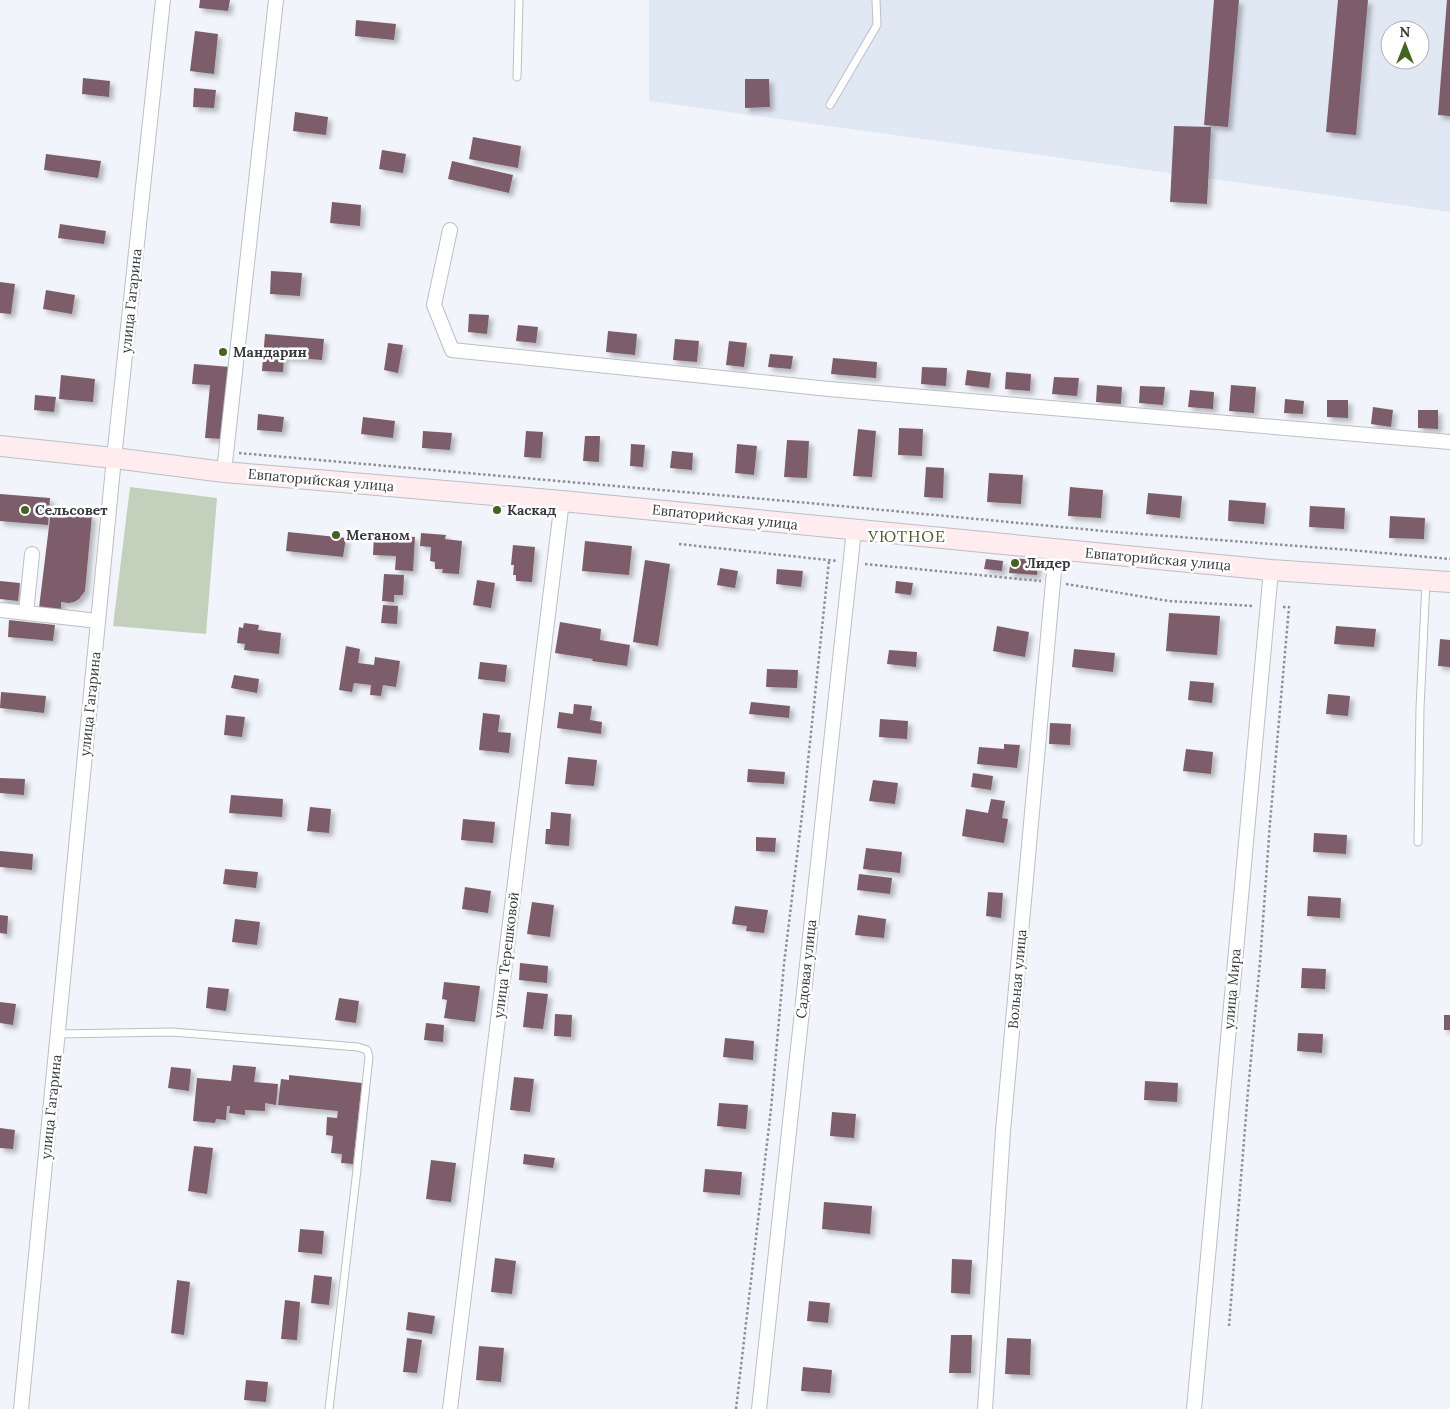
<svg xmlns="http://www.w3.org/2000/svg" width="1450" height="1409" font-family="Lora,serif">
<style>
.built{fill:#e0e8f4;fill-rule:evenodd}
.green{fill:#c3d1bc}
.building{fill:#7d5d6b;filter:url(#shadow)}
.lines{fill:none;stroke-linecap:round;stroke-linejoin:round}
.lane-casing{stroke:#bbbfc5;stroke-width:9}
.street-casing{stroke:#bbbfc5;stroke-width:16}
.secondary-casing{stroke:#bbbfc5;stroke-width:22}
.path{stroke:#8c8e92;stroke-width:2.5;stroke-dasharray:2.5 2.5;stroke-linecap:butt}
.lane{stroke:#fff;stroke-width:7}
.street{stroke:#fff;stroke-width:14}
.secondary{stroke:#feecef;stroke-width:20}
.poi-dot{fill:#43651b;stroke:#fff;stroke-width:2}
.labels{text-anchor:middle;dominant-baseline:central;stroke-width:5;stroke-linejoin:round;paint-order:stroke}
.street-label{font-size:14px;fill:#38393c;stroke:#fff}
.poi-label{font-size:14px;font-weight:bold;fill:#38393c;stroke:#fff;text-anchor:start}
.quarter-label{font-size:16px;letter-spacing:1px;fill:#446221;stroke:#fff}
</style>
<defs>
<filter id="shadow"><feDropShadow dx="4" dy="4" stdDeviation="2.5" flood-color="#0004"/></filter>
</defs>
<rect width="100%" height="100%" fill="#f1f5fb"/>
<path class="built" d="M649,0H1450V212L649,101ZM1390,30H1420V60H1390Z"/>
<path class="green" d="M130,487L217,498L206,634L113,626Z"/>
<path class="building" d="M200,0H230L228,11L199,8Z
M1214,0H1239L1228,127L1204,125Z
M1338,0H1368L1356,135L1326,132Z
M1447,0H1450V116L1438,115Z
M356,20L396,24L394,40L355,36Z
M195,31L218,34L214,74L190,71Z
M83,78L110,81L109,97L82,94Z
M745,79H769L770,107L745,108Z
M194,88L216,90L214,108L193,107Z
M295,112L328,117L326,135L293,131Z
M1174,126L1211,127L1207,204L1170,202Z
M473,137L521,146L518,168L469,159Z
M382,150L406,154L403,173L379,169Z
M46,154L101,161L98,178L44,170Z
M452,161L513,175L509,193L448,179Z
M332,202L361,205L360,226L330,223Z
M60,224L106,231L104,244L58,238Z
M271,271L302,273L300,296L270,294Z
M0,282L15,284L11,314L0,313Z
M46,290L75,295L72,314L43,309Z
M469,314L489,315L487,334L468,332Z
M518,325L538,327L536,343L516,341Z
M608,331L637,334L635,355L606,352Z
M265,334L324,339L322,360L284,357L283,372L262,371Z
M675,339L699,341L697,362L673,360Z
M729,341L747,343L744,367L726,365Z
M388,343L403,345L398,373L384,370Z
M770,354L793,356L791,369L768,367Z
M833,358L877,362L876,378L831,374Z
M194,364L230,367L223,439L205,438L210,385L192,384Z
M922,367L947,368L946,386L921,384Z
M967,370L991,373L989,388L965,385Z
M1006,372L1031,374L1030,391L1005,389Z
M61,375L95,379L93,402L59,399Z
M1054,377L1079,378L1077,396L1052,394Z
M1097,385L1122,387L1121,404L1096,402Z
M1231,385L1256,387L1254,413L1229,411Z
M1140,386L1165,387L1163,405L1139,403Z
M1190,390L1214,392L1213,409L1188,407Z
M35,395L56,397L54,412L34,410Z
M1285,399L1304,401L1303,414L1284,413Z
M1327,400H1348V418L1327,417Z
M1373,407L1393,410L1391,427L1371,424Z
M1418,410H1438V429L1418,428Z
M258,414L284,417L282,432L257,430Z
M363,417L395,421L393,438L361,434Z
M899,428L923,429L922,456L898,455Z
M858,429L876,431L872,477L853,476Z
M423,431L452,433L450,450L422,448Z
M526,431L543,432L541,458L524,457Z
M585,436H600L599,462L583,461Z
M787,440L809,441L807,478L784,477Z
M631,444L645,445L643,467L630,466Z
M737,444L757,446L754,475L735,473Z
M672,451L693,453L692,470L670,468Z
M926,467L944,468L943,498L924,497Z
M989,473L1023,475L1021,504L987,502Z
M1070,487L1103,490L1101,518L1068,516Z
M1148,493L1182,496L1180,518L1146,514Z
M0,494L50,498L48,525L0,521Z
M1229,500L1266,503L1264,524L1228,521Z
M1310,506L1345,508L1344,529L1309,527Z
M51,510L92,515L85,591L79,599L74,602L69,603L61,602V611L39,608Z
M1390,516L1425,518L1424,539L1389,538Z
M288,532L346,538L343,557L286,551Z
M421,533L446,535L445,539L462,541L459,574L442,573L443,569H435V562L430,561L431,547L420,546Z
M374,535L415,537L413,571L395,570L396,556L373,555Z
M585,541L632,546L629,575L582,571Z
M513,545L535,547L532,582L516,581V575H513L514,565H511Z
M1011,558L1038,560L1037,575L1009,573Z
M986,559L1003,561L1002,571L984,569Z
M645,560L670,564L658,646L633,642Z
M720,568L738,571L735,588L717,585Z
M777,569L803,571L801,587L776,584Z
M384,574L404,575L403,595H394V602L382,601Z
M477,580L495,583L491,608L473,605Z
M0,581L20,583L18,601L0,599Z
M896,581L913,583L911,595L895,593Z
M383,605L398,606L397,624L381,623Z
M1169,613L1220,616L1217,655L1166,651Z
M9,620L55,625L53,641L8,637Z
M560,622L601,629L600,640L630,645L627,666L592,661L593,659L555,653Z
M244,623L259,625L258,630L281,633L279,654L244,650L245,644L237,643L239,627L243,628Z
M997,626L1029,632L1025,657L993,651Z
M1336,626L1376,629L1374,647L1334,644Z
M1440,639L1450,640V667L1438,666Z
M346,646L360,649L358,663L374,665L375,657L400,661L396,687L383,685L381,696L370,695L371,685L354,683L352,692L339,690Z
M1074,649L1115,653L1113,672L1072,667Z
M889,650L917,652L916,667L887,664Z
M480,662L507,665L505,682L478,679Z
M767,669L798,670L797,688L766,687Z
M234,675L259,679L257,693L231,688Z
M1190,681L1214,683L1212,703L1188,700Z
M1,692L46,696L44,713L0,708Z
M1328,694L1350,696L1348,716L1326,714Z
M751,702L790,706L789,718L749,714Z
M574,704L592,706L590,720L602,722L601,734L557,728L559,712L573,714Z
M483,713L500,715L498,732L511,733L509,753L479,750Z
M226,715L245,717L242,737L224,735Z
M880,719L908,721L907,739L879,737Z
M1050,723L1071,724L1070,745L1049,744Z
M1004,744L1020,745L1017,768L977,764L979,747L1004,749Z
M1186,749L1213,752L1211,774L1183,771Z
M568,757L597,760L594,786L565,784Z
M748,769L785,772L784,784L747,782Z
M973,773L993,776L991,790L971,787Z
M0,778L25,779L24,795L0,793Z
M873,780L898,783L895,804L869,801Z
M231,795L283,799L282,817L229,813Z
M991,799L1005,801L1002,818L1008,819L1004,843L962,836L966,809L988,813Z
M310,807L331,809L329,833L307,831Z
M551,812L571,814L569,846L545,844L546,829H550Z
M463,819L495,822L493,843L461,840Z
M1314,833L1347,835L1346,854L1313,852Z
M756,837L776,838L775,852L756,851Z
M866,848L902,852L900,873L863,869Z
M0,851L33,854L32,870L0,867Z
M225,869L258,872L256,888L223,884Z
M859,874L892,878L890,894L857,890Z
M465,887L491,891L488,913L462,909Z
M988,892L1003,893L1001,918L986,916Z
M1308,896L1341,898L1340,918L1307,916Z
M532,902L554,905L550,937L527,934Z
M735,906L768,910L764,933L746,931L747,926L732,924Z
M0,915L8,916L7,934L0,933Z
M858,915L886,919L884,938L855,935Z
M235,919L260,922L257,945L232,942Z
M520,963L548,966L547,983L519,980Z
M1302,968L1326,969L1325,989L1301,988Z
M444,982L480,986L475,1022L444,1018L447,1000L442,999Z
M208,987L229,989L226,1011L206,1008Z
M527,992L548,994L543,1029L523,1027Z
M339,998L359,1001L356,1023L335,1020Z
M0,1002L16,1004L13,1025L0,1023Z
M555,1014L572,1015L571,1037L554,1036Z
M1444,1015H1450V1030H1444Z
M426,1023L444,1025L443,1042L424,1040Z
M1298,1033L1323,1034L1322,1053L1297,1051Z
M725,1038L754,1041L753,1060L723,1057Z
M233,1065L256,1067L254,1082L278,1084L276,1105L265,1103V1111L245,1110V1115L229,1113L230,1106H227L226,1120L216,1119L215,1123L193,1121L197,1078L231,1081Z
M171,1067L191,1069L189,1091L168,1088Z
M289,1075L362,1083L353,1164L341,1163L342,1154L331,1153L333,1136L326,1135L327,1117L337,1118L338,1111L278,1105L281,1079L289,1080Z
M514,1077L534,1079L530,1112L510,1110Z
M1145,1081L1178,1083L1177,1102L1144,1100Z
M719,1103L748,1105L746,1129L717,1126Z
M832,1112L856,1114L854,1138L830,1136Z
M0,1128L15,1130L13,1149L0,1148Z
M194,1146L213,1148L207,1194L188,1191Z
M524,1154L555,1158L553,1168L523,1164Z
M431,1160L456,1163L451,1202L426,1199Z
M705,1169L742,1172L740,1195L703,1192Z
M824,1202L872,1206L870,1234L822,1229Z
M300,1229L324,1231L322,1254L298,1252Z
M495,1258L516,1261L512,1294L491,1292Z
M952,1259L972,1260L970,1294L951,1293Z
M314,1275L332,1277L329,1305L311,1303Z
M177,1280L190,1282L184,1335L171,1333Z
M285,1300L300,1302L297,1340L281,1339Z
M809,1301L830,1303L828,1323L807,1321Z
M408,1312L435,1316L432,1334L406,1330Z
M951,1335H972L971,1373H949Z
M407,1338L422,1340L417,1373L403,1372Z
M1007,1338L1031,1339L1030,1375L1005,1374Z
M479,1346L504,1348L501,1382L476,1380Z
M803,1367L832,1370L830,1393L801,1391Z
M246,1380L268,1382L266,1402L244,1400Z"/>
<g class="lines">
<defs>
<path id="lane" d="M517,77L519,0
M830,105L877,25L876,0
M1418,842L1420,708L1426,582
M58,1034L172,1032L358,1047L367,1050L369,1057L356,1178L329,1409"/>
<path id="street" d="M450,230L434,305L452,350L829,389L1450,442
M224,472L276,0
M0,610L98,621
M26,613L32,554
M21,1409L114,458L163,0
M450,1409L562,501
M759,1409L854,530
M985,1409L1003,1131L1056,549
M1194,1409L1271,570"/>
<path id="secondary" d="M0,446L114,458L224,472L562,501L1271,570L1450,582"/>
</defs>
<use href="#lane" class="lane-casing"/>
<use href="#street" class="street-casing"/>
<use href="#secondary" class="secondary-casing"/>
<path class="path" d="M239,453L809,503L1114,532L1350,550L1450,559
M679,544L837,561
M865,564L1041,581
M1066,584L1169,601L1254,606
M1229,1326L1248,1091L1260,962L1270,823L1289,607H1282
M736,1409L771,1109L784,964L805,790L829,561"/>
<use href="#lane" class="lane"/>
<use href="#street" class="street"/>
<use href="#secondary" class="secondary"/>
</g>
<g class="poi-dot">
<circle cx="223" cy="352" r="5"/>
<circle cx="25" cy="510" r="5"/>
<circle cx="497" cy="510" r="5"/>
<circle cx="336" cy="535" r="5"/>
<circle cx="1015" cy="563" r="5"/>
</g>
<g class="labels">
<g class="street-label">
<text transform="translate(131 301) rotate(-84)">улица Гагарина</text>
<text transform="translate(321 480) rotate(5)">Евпаторийская улица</text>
<text transform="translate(725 517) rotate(6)">Евпаторийская улица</text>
<text transform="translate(1158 559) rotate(5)">Евпаторийская улица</text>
<text transform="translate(90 704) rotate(-84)">улица Гагарина</text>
<text transform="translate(506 955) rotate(-83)">улица Терешковой</text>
<text transform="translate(806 969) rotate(-84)">Садовая улица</text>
<text transform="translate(1017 979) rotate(-85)">Вольная улица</text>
<text transform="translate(1232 989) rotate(-85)">улица Мира</text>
<text transform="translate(51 1107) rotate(-84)">улица Гагарина</text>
</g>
<g class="poi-label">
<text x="233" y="352">Мандарин</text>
<text x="35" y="510">Сельсовет</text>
<text x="507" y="510">Каскад</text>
<text x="346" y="535">Меганом</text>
<text x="1025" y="563">Лидер</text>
</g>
<g class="quarter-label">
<text x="907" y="536">УЮТНОЕ</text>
</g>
</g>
<g transform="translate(1405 45)"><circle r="24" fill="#ffffff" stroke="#afb0b1"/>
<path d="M0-4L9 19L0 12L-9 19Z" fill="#43651b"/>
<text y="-8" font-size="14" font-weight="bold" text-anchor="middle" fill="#38393c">N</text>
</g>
</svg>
